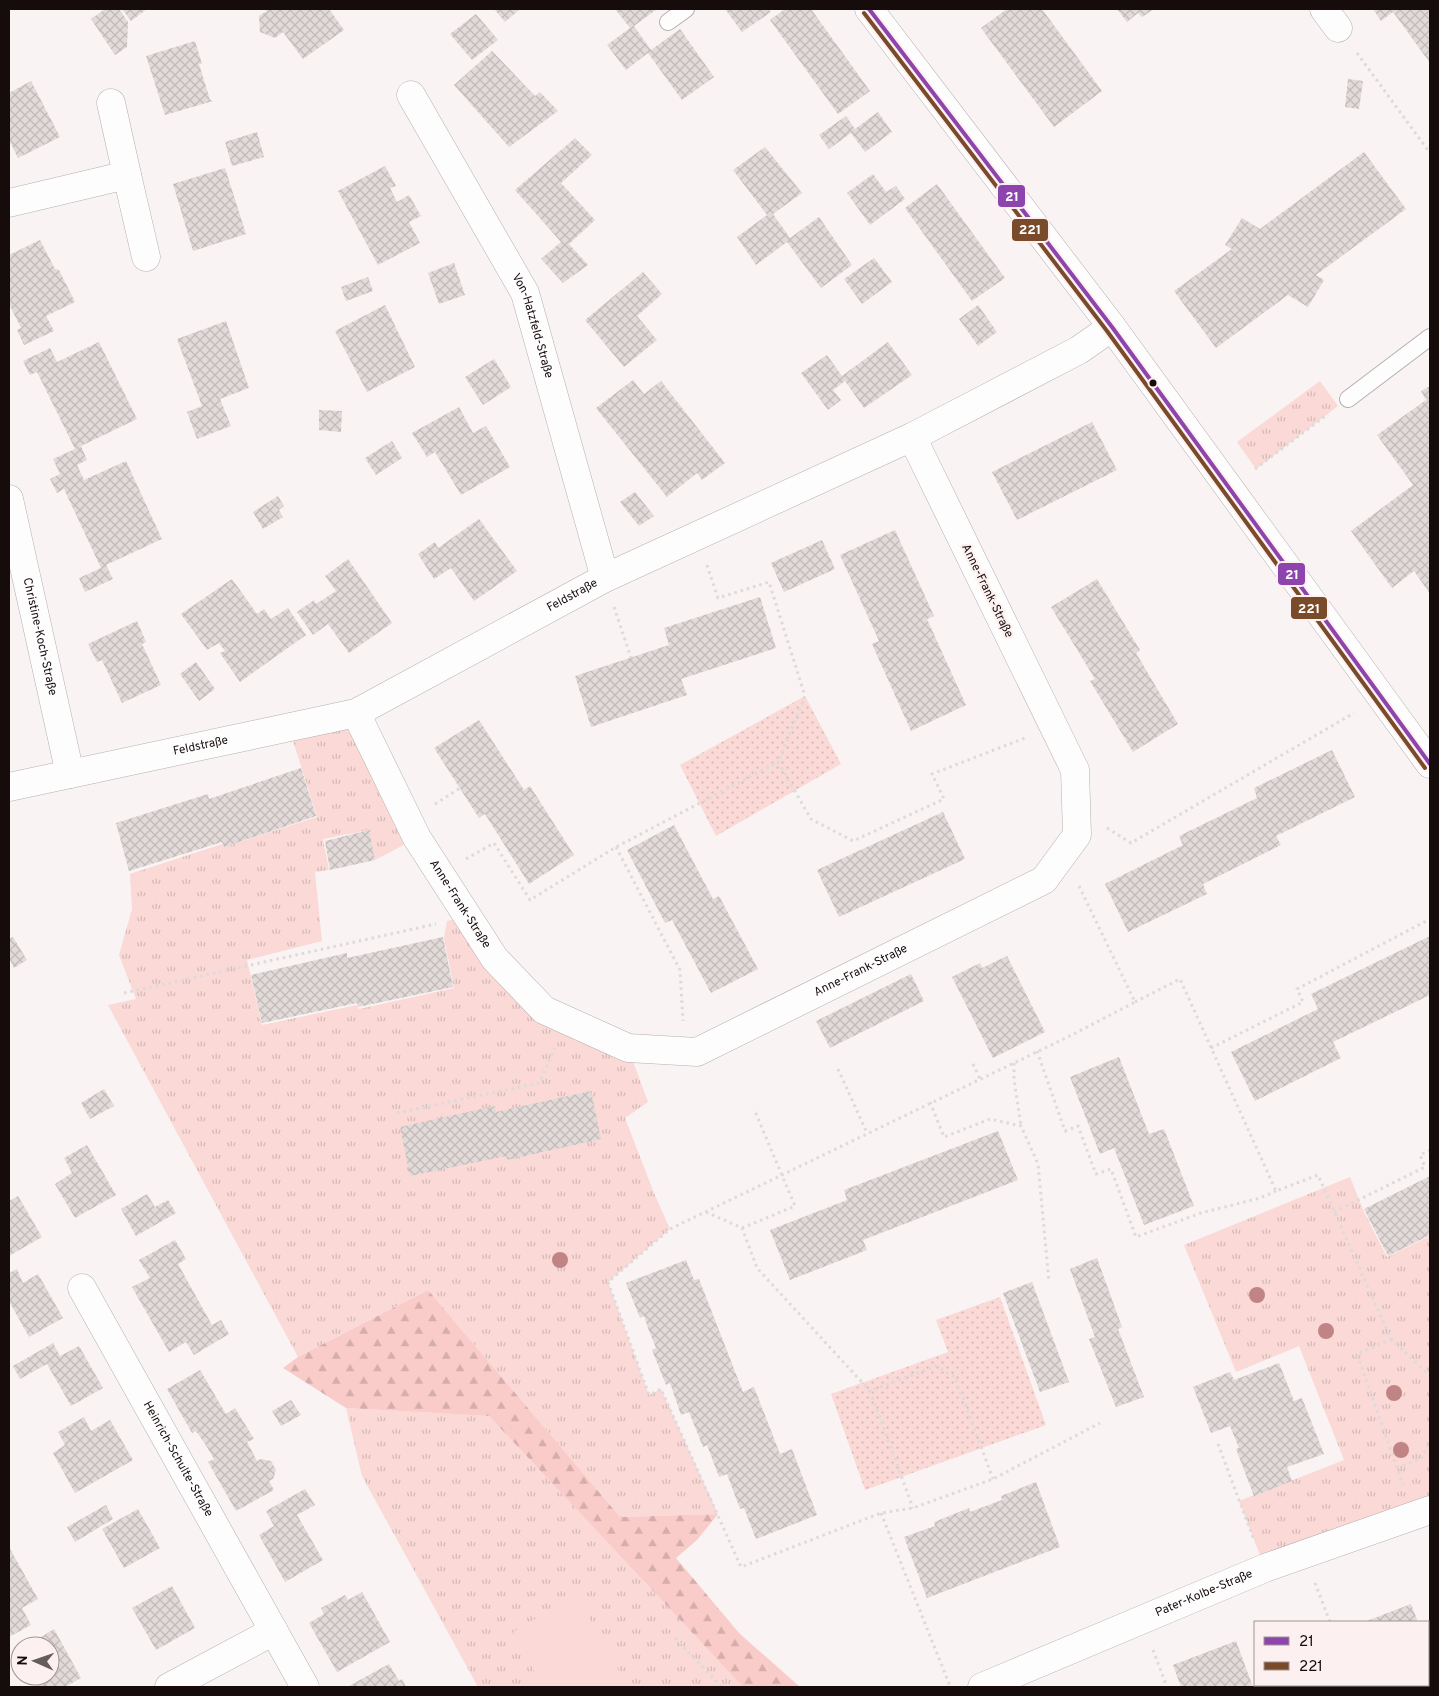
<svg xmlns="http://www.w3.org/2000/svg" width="1439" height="1696" font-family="Overpass,sans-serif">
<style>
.grass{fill:url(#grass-tufts)}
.forest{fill:url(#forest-firs)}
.park{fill:url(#park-dots)}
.garden{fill:#fad9d6}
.building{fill:url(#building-cross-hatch)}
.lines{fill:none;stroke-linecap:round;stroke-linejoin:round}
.lane-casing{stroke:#b6afae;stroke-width:18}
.street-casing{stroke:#b6afae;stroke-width:29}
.path{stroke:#dddada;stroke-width:3;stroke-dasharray:2.5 4;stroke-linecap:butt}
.lane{stroke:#fefdfd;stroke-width:16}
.street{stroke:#fefdfd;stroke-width:28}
.bus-1-casing{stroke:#fcf1f0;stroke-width:8}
.bus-2-casing{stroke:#fcf1f0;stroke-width:8}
.bus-1{stroke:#8e44ad;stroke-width:4}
.bus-2{stroke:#7a4b2a;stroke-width:4}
.tree{fill:#c18484}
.bus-dot{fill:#150c0b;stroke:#fcf1f0;stroke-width:2}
.labels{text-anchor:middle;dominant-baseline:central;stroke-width:4.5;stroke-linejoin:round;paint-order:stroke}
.street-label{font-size:12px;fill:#150c0b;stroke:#fcf1f0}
.line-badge{stroke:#fcf1f0;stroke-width:2}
.badge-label{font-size:14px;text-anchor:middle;font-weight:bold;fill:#fff}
</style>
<defs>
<pattern id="grass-tufts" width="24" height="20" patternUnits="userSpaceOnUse" patternTransform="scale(1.25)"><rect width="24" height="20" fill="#fad9d6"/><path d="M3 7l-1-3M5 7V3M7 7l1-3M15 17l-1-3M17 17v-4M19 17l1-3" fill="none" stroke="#d5b9b6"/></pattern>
<pattern id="forest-firs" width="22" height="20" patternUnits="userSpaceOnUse" patternTransform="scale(1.25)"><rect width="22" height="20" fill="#f9ccc9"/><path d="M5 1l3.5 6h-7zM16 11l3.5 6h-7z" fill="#d5aeab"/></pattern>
<pattern id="park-dots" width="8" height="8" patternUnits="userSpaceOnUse" patternTransform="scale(1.25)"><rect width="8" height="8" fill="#fad9d6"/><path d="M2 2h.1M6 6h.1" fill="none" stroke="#d5b9b6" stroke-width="1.8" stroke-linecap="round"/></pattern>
<pattern id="building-cross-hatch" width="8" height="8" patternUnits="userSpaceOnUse" patternTransform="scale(1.25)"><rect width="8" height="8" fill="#e2dad9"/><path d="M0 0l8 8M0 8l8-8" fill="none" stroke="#c1bab9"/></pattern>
</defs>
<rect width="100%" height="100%" fill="#f9f3f3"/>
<path class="grass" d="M1320,381L1338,406L1256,469L1237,442Z
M356,713L417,838L375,860L369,830L323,839L329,870L315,872L322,941L247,960L262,1025L357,1005L359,1009L454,988L444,938L447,921L468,916L544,1009L628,1048L648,1102L625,1118L654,1193L670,1229L608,1282L649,1395L661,1389L718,1514L620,1517L428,1290L298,1357L108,1005L136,999L119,955L132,909L130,874L222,844L224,847L317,817L289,728Z
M1350,1177L1364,1212L1387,1257L1430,1236V1511L1265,1568L1239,1501L1344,1460L1299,1346L1236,1372L1184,1245Z
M346,1408L489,1416L743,1687H478L362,1476Z"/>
<path class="forest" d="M428,1290L620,1517L718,1514L697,1540L676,1558L739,1633L800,1687H743L489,1416L346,1408L283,1368L298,1357Z"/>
<path class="park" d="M805,696L841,764L716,836L680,765Z
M1000,1297L1046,1425L865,1490L831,1394L948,1352L936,1320Z"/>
<path class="garden" d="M576,1595L628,1687H543L513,1632Z"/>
<path class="building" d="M105,9H119L128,22L127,47L115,55L91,19Z
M122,9H147L131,21Z
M265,9H329L344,30L303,59L283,32L275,38L260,32L259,16L267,11Z
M494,9H518L519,10L505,22Z
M615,9H657L634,26L651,50L680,29L714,77L682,100L648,53L626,70L607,45L630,28Z
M725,9H768L771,12L742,32Z
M785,9H811L870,91L838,114L770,20Z
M1007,9H1042L1102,91L1054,127L981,28Z
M1117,9H1154L1142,17L1138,13L1127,22Z
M1373,9H1430V63L1393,12L1381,21Z
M476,14L498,40L472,60L450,34Z
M195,41L202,64H199L210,100L213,101L165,115L146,56Z
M492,51L535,96L540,92L558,111L509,147L454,85Z
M1348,79L1363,81L1359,109L1345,107Z
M31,81L60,137L18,158L9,140V93Z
M878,112L892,132L865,152L851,133L829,149L819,135L846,116L855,129Z
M257,132L264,157L232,166L225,142Z
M575,138L592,155L561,183L595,220L569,244L588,265L563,283L541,259L561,242L515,190Z
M765,147L802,193L773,214L790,238L819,217L852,265L821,288L787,242L756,265L737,237L767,215L733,170Z
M1364,152L1406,209L1316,275L1324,280L1308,307L1288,295L1216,348L1174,291L1232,249L1225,245L1242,218L1260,229Z
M385,166L396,186L390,188L397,202L409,195L421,216L409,222L420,243L378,265L338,191Z
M225,168L246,234L193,251L173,184Z
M873,174L886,192L896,186L905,199L870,225L847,193Z
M937,184L1005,278L972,301L905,208Z
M40,240L55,269L59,270L75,302L46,316L54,331L24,345L17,330L21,328L9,304V255Z
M874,258L892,282L862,304L844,279Z
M454,263L465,295L439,304L428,273Z
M643,272L662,294L637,316L657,340L624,367L585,320Z
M368,277L373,291L346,301L341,287Z
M385,305L415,367L367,392L335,331Z
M978,305L997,332L978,346L959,319Z
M226,321L249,388L220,399L231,426L197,439L187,412L202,406L177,339Z
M99,342L137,419L81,446L87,460L77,465L84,480L126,461L162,539L106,565L113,579L85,592L79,578L101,568L64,489L57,493L50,479L60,474L53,459L75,449L37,372L30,375L23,361L50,348L57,362Z
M888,342L912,375L864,408L845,381L833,390L841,400L828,410L801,373L827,355L842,376Z
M494,359L511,387L483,405L465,377Z
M633,380L644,394L661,381L725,463L702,480L697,473L667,497L596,408Z
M1430,386V594L1414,571L1392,588L1351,531L1413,485L1377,435L1426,400L1421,391Z
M459,407L473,433L486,426L510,467L461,495L435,452L427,457L412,433Z
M319,410L342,411L341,432L319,430Z
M1092,422L1117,470L1017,520L992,472Z
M392,441L402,458L376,475L365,458Z
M635,492L654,516L639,526L620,502Z
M278,496L284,506L279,510L283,517L263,529L253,512Z
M479,519L517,571L474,601L451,568L434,579L418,554L435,542L438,548Z
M895,530L934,616L927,619L966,705L911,731L872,644L879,641L840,555Z
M822,540L835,569L784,592L771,563Z
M348,559L392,623L349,653L328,624L313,635L297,612L314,600L316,604L336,591L325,576Z
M232,579L257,614L264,609L271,619L288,608L306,635L240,682L220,653L225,651L219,643L207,650L181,614Z
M1097,579L1140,650L1136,653L1178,724L1133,752L1090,681L1095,679L1051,607Z
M760,597L776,648L681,679L687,695L591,727L575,676L669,645L664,628Z
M137,621L146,642L142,644L161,685L122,703L102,660L97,662L88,644Z
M196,662L215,689L199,701L180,674Z
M479,720L524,790L530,786L574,855L529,884L485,814L479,818L434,748Z
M1332,750L1355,797L1276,836L1281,845L1203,884L1207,894L1128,932L1105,884L1183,845L1179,836L1257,798L1254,788Z
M301,768L316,816L224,847L222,842L129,871L116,823L208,794L209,799Z
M943,812L965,859L839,917L817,870Z
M674,825L713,899L719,896L758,969L711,993L672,920L665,923L627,850Z
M369,830L375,860L330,870L325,841Z
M1430,936V995L1333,1042L1341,1058L1255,1101L1231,1052L1318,1009L1311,994Z
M13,937L27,960L14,968L9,958V939Z
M443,937L453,987L358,1007L357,1003L262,1023L251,975L347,953V958Z
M1007,956L1045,1032L993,1058L952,977L980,963L982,968Z
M911,974L924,1001L830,1048L816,1021Z
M1119,1057L1149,1134L1164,1129L1194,1206L1144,1225L1114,1148L1100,1154L1070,1077Z
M104,1089L114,1106L90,1119L81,1103Z
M591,1091L601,1139L507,1160L506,1156L410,1176L400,1127L495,1106L496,1112Z
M998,1131L1018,1180L863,1240L867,1250L790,1280L770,1230L847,1200L844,1190Z
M87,1145L116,1195L75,1218L55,1184L72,1173L64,1158Z
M1430,1176V1235L1388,1256L1364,1209Z
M147,1194L155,1207L168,1200L176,1213L136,1236L121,1209Z
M18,1196L42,1237L9,1256V1201Z
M175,1240L186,1259L178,1264L212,1325L221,1320L229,1334L194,1355L186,1342L169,1352L132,1287L150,1278L139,1260Z
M1097,1258L1122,1327L1118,1329L1144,1397L1116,1407L1089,1339L1095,1337L1070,1269Z
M686,1260L694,1280L699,1279L743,1392L754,1387L780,1454L792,1449L817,1515L756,1539L744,1508L740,1509L727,1474L719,1477L707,1445L703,1447L689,1412L681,1415L670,1383L666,1385L652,1350L656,1348L648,1328L644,1316L640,1318L626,1283Z
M17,1269L23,1283L38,1274L63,1318L29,1337L9,1301V1273Z
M1032,1282L1069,1382L1040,1392L1003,1293Z
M53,1343L60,1356L79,1346L103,1388L71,1406L47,1364L20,1379L13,1366Z
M1279,1363L1294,1401L1302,1398L1324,1454L1287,1467L1292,1481L1254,1496L1236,1449L1239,1448L1230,1426L1211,1433L1193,1387L1230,1372L1234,1380Z
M200,1370L226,1414L235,1408L254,1439L247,1442L257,1461L261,1459L271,1461L276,1470L273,1479L269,1481L274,1490L236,1511L208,1462L214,1459L207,1447L196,1431L192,1433L167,1389Z
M291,1400L301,1415L281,1426L272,1411Z
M84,1417L91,1431L110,1420L133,1460L75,1493L53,1453L65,1445L58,1432Z
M1036,1482L1060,1547L927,1598L904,1537L935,1526L934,1522L969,1508L970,1512L1002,1500L1001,1496Z
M305,1489L315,1505L297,1515L323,1560L285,1582L259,1535L274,1526L266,1511Z
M106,1505L113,1519L75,1542L67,1527Z
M138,1509L160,1548L124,1568L102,1529Z
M9,1547L38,1599L22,1608L31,1625L9,1637Z
M172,1586L195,1628L156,1650L132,1608Z
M362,1592L390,1642L337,1672L309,1623L324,1614L321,1608L345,1595L348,1600Z
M1411,1604L1418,1622H1364Z
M54,1629L81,1678L65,1687H38L35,1683L33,1685L27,1676H50V1646H27Z
M1236,1641L1253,1687H1181L1173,1665Z
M1428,1649L1430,1655V1687H1369L1368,1685H1428Z
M389,1664L399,1681L402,1679L406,1687H347Z"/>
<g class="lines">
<defs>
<path id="lane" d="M668,22L686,9
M1348,399L1430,337"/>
<g id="street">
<path d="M869,9L1112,327L1430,764"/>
<path d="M1324,9L1338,28"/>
<path id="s1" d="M411,95L525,293L605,578"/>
<path d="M111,103L127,175"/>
<path d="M9,203L127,175L146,257"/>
<path id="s2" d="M9,499L70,774"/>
<path id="s3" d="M356,713L417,838L495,959L544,1010L628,1048L697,1052L1044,880L1077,835L1075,770L912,437"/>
<path id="s4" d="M9,787L356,713L605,578L912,437L1079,350L1112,327"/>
<path id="s5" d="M82,1288L305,1687"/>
<path d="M169,1687L274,1631"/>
<path id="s6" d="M982,1687L1265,1568L1430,1510"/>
</g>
</defs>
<use href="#lane" class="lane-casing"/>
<use href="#street" class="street-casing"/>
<path class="path" d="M1357,53L1430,153
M1255,469L1328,414
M707,565L718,598L769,582L805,696L778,762
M614,607L631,658
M435,804L460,788
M1107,828L1131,843L1354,713
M616,847L680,970L683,1021
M466,859L494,843L530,900L616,847L778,762L811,819L853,841L944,799L932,774L1025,738
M1079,886L1135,1002L1072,1035L670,1229L608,1282L649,1395L661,1389L741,1567L881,1513L913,1508L993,1479L1100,1423
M124,993L436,924
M1135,1002L1180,979L1276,1191L1318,1175L1391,1339L1357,1354L1403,1485
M1211,1048L1303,1002L1297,989L1430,919
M1037,1051L1065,1131L1078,1126L1096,1174L1111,1169L1136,1237L1201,1213L1260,1198L1276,1191
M1014,1063V1079L1021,1126
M973,1064L980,1079
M838,1069L867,1133
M930,1102L944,1137L990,1119L1021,1126L1038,1164L1049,1282
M397,1113L539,1083L555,1048
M706,1212L742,1228L757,1268L870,1391L936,1366L955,1377L993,1479
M1334,1212L1425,1167L1420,1155L1430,1150
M742,1228L795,1206L754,1109
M1391,1339L1430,1376
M870,1391L913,1508
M1218,1444L1254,1540
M1397,1468L1421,1459L1430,1441
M881,1513L950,1686
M1315,1583L1330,1622
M675,1638L722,1687
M1153,1650L1167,1687
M1355,1685L1356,1687"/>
<use href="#lane" class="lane"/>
<use href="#street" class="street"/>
<defs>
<path id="bus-1" d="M869,9L1112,327L1430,764"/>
<path id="bus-2" d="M864,13L1107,331L1425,768"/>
</defs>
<use href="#bus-1" class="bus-1-casing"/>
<use href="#bus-2" class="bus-2-casing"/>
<use href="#bus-1" class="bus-1"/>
<use href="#bus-2" class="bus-2"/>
</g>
<g class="tree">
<circle cx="560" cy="1260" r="8"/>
<circle cx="1257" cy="1295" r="8"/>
<circle cx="1326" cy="1331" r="8"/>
<circle cx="1394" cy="1393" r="8"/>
<circle cx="1401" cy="1450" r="8"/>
</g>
<circle class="bus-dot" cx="1153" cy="383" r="4.5"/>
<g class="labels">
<g class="street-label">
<text stroke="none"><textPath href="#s1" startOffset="262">Von-Hatzfeld-Straße</textPath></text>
<text transform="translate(987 591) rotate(64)">Anne-Frank-Straße</text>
<text stroke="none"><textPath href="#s4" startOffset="601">Feldstraße</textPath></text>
<text stroke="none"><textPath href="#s2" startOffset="141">Christine-Koch-Straße</textPath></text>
<text stroke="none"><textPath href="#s4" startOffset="196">Feldstraße</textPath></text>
<text stroke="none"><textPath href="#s3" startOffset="218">Anne-Frank-Straße</textPath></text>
<text stroke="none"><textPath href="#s3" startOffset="698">Anne-Frank-Straße</textPath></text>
<text stroke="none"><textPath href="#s5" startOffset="196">Heinrich-Schulte-Straße</textPath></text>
<text stroke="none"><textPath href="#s6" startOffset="241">Pater-Kolbe-Straße</textPath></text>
</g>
</g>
<g class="line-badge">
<rect x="997" y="184" width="29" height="24" rx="5" fill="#8e44ad"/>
<rect x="1011" y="218" width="38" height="24" rx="5" fill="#7a4b2a"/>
<rect x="1277" y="562" width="29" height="24" rx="5" fill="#8e44ad"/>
<rect x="1290" y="596" width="38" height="24" rx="5" fill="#7a4b2a"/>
</g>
<g class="badge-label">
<text x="1012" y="201">21</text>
<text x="1030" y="234">221</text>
<text x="1292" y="579">21</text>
<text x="1309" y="613">221</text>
</g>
<rect width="1439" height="1696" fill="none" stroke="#150c0b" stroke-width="20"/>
<rect x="1254" y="1621" width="175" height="65" fill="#fcf1f0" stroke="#a09594"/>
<rect x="1264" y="1637" width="25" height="8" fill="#8e44ad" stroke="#a09594"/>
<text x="1299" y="1646" font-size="15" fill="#150c0b">21</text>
<rect x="1264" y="1662" width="25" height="8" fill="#7a4b2a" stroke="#a09594"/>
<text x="1299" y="1671" font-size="15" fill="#150c0b">221</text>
<g transform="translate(35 1661) rotate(272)"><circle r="24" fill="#fcf1f0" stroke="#a09594"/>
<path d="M0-4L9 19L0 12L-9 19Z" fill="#655d5c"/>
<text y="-8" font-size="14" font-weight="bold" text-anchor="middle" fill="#150c0b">N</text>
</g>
</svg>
